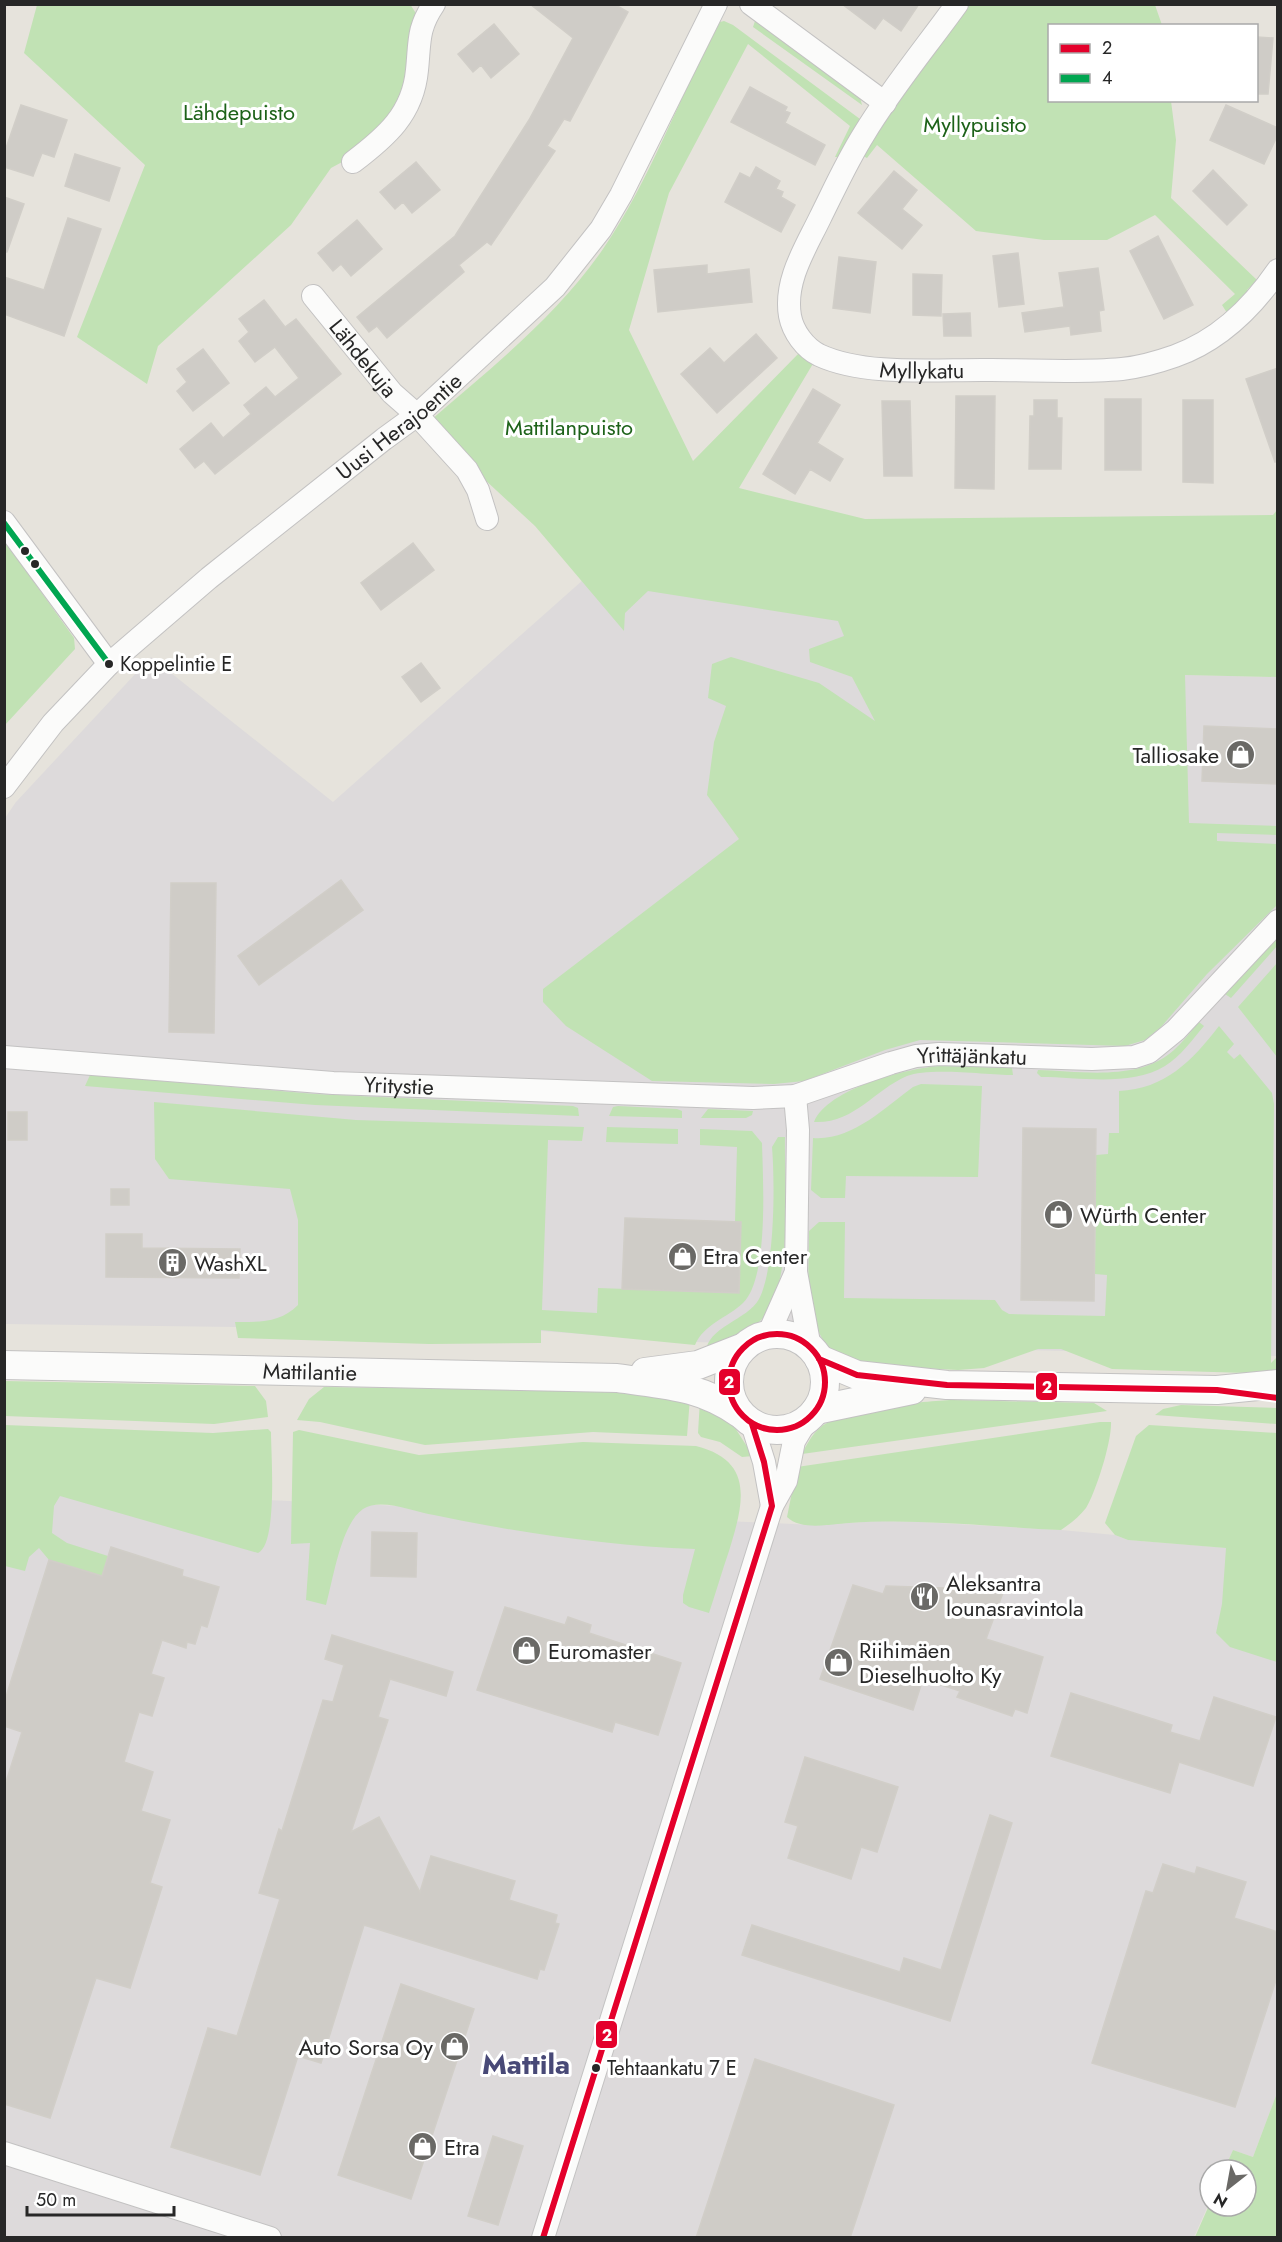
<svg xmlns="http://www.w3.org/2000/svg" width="1282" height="2242" font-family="Jost,sans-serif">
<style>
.industrial{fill:#dddadb}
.green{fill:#c1e2b4}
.building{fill:#cfccc7;stroke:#d1cec8;stroke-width:1.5}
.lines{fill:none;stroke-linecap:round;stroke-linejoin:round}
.minor-casing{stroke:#c3c2c2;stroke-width:24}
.tertiary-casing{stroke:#c3c2c2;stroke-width:30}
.minor{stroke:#fbfbfa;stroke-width:22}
.tertiary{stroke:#fbfbfa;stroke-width:28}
.bus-1-casing{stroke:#fff;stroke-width:10}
.bus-2-casing{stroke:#fff;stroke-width:10}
.bus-1{stroke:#e4002b;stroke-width:6}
.bus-2{stroke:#00a651;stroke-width:6}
.bus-dot{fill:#272727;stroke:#fff;stroke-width:2}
.labels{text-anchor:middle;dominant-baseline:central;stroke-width:6;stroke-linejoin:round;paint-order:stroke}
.bus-label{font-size:20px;fill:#272727;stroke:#fff;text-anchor:start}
.park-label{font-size:22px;fill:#1d6219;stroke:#fff}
.street-label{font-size:22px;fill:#272727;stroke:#fff}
.poi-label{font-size:22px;fill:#272727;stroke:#fff;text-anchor:start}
.district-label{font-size:28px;font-weight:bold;fill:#484977;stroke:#fff}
.line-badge{stroke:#fff;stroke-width:2}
.badge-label{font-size:16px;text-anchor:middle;font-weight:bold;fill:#fff}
</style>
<rect width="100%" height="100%" fill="#e6e3dc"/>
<path class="industrial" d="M583,580L1185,675L1277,677V1356L694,1342L540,1331L5,1324V818L16,802L151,657L333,802Z
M5,1495L267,1500L814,1525L880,1521L921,1522L1061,1530L1115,1535L1128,1540L1277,1552V2093L1253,2157L1233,2150L1224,2170H1210V2201L1194,2237L5,2238Z"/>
<path class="green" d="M410,4L422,23L417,72L383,140L331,168L291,225L158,346L147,384L77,337L145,165L24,53L37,5Z
M967,5H1155L1162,25L1050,26V100L1171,101L1176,140L1171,198L1257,280L1247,290L1249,293L1229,316L1222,305L1235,294L1155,215L1107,240H1044L976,231L877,145L867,158L861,155Z
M756,18L860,97L862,105L753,27Z
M724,21L733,25L860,119L838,157H835L850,126L748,44L669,193L629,330L693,461L800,352L814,362L739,488L865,519L1273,515L1277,510V677L1185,675L1189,823L1277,826V835L1217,833V841L1277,844V905L1207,974L1161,1027L1145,1040L1125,1046L920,1040L885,1050L804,1081L774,1084L652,1081L566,1026L543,1002V989L739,839L707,795L714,742L726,706L708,698L712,664L731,657L819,683L875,721L852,677L810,662L809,649L844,636L838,621L648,591L625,613L624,631L535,526L470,466L431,420C492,367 557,316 603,249C651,179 679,96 720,22Z
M4,540L74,638L75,649L5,725Z
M1277,938V946L1231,998L1225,994Z
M1277,963V1057L1238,1007Z
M1199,1022L1204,1026C1192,1040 1181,1056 1165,1066C1130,1087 1079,1077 1041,1077L1037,1073L1038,1070C1080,1071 1139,1082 1174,1050C1183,1042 1191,1031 1199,1022Z
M1219,1026L1234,1044L1227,1052L1234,1059L1240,1054L1272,1093L1274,1104L1271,1363L1277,1357V1374L1112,1369L1061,1349H1038L984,1368L958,1370L862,1365L827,1347L813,1322L808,1294L809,1231L819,1222H845L844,1298L995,1300L1002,1310L1009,1314L1105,1316L1107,1275L1095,1274L1096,1155L1108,1154L1109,1133H1119V1091C1165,1089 1192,1061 1219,1026Z
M940,1066L1012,1068L1013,1075C988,1075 929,1067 907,1076C874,1090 854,1124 814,1122C827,1089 907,1068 940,1066Z
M90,1075L315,1094L573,1106L578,1108L579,1116L315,1105L85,1086Z
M921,1084L982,1086L978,1177L846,1176L845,1198H821L811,1190L813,1138C852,1141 884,1108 913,1087Z
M154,1102L356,1120L584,1127L582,1141L548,1140L542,1310L597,1313L598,1288L739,1293L741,1223L735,1222L737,1147L700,1145V1129L752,1131L762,1143C763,1180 769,1278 743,1303C727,1318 704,1324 695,1345L541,1330V1343L429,1344L238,1338L235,1322C259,1322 280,1323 298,1305V1220L290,1189L169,1179L155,1159Z
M618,1106L677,1109L682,1111V1118L609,1116L613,1107Z
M708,1109L753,1111L752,1115L746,1118H701Z
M607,1127L678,1129V1144L606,1142Z
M778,1137H785C784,1185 793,1273 767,1313C758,1328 722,1344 706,1353C706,1327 748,1320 759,1299C775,1269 775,1182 772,1147Z
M5,1381L255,1386L266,1401L268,1417L214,1424L5,1416Z
M324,1387L593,1391L673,1394L690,1398L687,1436L593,1432L425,1445L320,1422L297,1420L309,1399Z
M700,1400L732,1423L753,1456L742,1457L720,1442L701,1437L698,1433Z
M953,1400L1094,1403L1107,1411L802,1454C807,1444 812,1434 821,1427C843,1409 924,1401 953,1400Z
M1181,1405L1277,1408V1424L1155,1415L1163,1409Z
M1100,1422H1111C1112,1441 1096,1492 1086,1508C1079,1517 1071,1523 1061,1530C991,1527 919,1518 849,1523C831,1524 801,1531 787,1517L797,1467Z
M5,1425L213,1433L268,1429L271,1432C271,1454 278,1544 258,1553L60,1496L54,1506L52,1533L67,1543L108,1556L102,1576L49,1560L39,1548L29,1557L25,1571L5,1566Z
M1149,1425L1277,1433V1662L1230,1647L1216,1633L1222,1604L1226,1548L1128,1540L1115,1535L1105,1523L1136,1436Z
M299,1430L419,1455L583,1442L696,1446C756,1461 743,1505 729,1551C722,1571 716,1592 709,1613L689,1607L683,1603V1595L695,1549C608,1546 520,1533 434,1515C414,1512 381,1497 363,1509C341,1524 333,1580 326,1605L306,1600L310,1543L291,1544L293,1432Z
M1277,2093V2237H1195L1210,2203V2206H1246V2170H1224L1233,2150L1253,2157Z"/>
<path class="building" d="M530,4H614L628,12L570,121L564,119L547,146L555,151L491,245L487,242L459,265L464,272L387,338L377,326L369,332L357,317L455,236L529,120L573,38Z
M842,4H919L901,31L883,18L875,29Z
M494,24L519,54L491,78L481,65L473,72L458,54Z
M1257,37L1273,38L1268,94H1257Z
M750,87L787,107L785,111L790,113L785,123L825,145L815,165L731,122Z
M21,105L67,120L54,157L42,153L33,176L4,167V154Z
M1226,105L1278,128V134L1264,164L1210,140Z
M75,154L120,168L109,201L65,186Z
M416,162L440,190L412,213L403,202L395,209L380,192Z
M756,167L780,181L776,189L783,192L781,197L795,205L781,232L725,202L740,173L750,178Z
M1213,170L1247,205L1227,225L1193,191Z
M894,171L917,190L902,209L922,225L902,249L858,213Z
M4,197L24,204L7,252H4Z
M68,218L101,229L64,336L4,314V277L44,290Z
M357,220L382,249L351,276L341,264L333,271L318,253Z
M1158,236L1193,305L1164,319L1130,251Z
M1018,253L1024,304L999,307L993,256Z
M839,257L876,262L870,313L833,308Z
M707,265V274L749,269L752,302L658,312L654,270Z
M1098,268L1104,310L1099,311L1101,331L1071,335L1070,326L1025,332L1022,313L1064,307L1059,273Z
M913,274L942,275L941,316L913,315Z
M264,300L285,327L296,319L341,374L215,474L204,461L195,468L180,449L211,423L223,438L251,414L244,405L266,387L275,397L299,378L275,347L255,362L239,341L249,332L239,319Z
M970,313L971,336H944L943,314Z
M756,334L777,358L717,413L681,374L710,348L724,363Z
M203,349L229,383L193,411L177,391L187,382L177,369Z
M1278,368V461L1275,462L1246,379Z
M813,389L840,405L817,443L843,459L830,481L810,469L795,494L763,474Z
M956,396H995L994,489L955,488Z
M1105,399H1141V470H1105Z
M1034,400H1057V418H1062L1061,469H1029L1030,416H1034Z
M1183,400H1213V483L1183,482Z
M882,401H910L912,476H884Z
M413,543L434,570L381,610L361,583Z
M421,663L440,688L421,702L402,677Z
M1204,726L1278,729V784L1202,781Z
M341,880L363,910L259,985L238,956Z
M171,883H216L214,1033L169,1032Z
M8,1112H27V1140H8Z
M1023,1128L1096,1129L1094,1301L1021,1300Z
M111,1189H129V1205H111Z
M625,1218L741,1222L739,1293L622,1289Z
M106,1234H142V1248L240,1249L239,1278L106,1277Z
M372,1532L417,1533L416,1577L371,1576Z
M111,1547L183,1570L182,1576L219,1587L207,1627L201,1625L195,1644L187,1642L186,1648L162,1640L151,1674L164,1678L152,1716L139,1712L124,1762L153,1772L141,1811L170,1820L150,1883L162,1887L130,1988L96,1978L50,2118L4,2104V1788L22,1732L4,1726V1703L49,1560L102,1576Z
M853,1585L883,1594L886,1586L1004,1590L986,1639L1043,1657L1027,1713L1015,1709L1012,1716L957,1697L960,1691L923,1679L913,1710L820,1679Z
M505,1607L565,1625L568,1617L591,1625L589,1633L681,1663L658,1735L615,1722L612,1732L477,1690Z
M332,1635L453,1672L446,1696L390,1679L378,1717L388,1720L351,1832L379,1817L420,1892L431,1856L515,1881L509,1900L557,1915L555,1923L559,1924L544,1970L540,1969L537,1979L364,1925L321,2063L298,2056L260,2175L171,2147L208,2028L237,2036L280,1899L259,1893L279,1829L282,1831L323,1700L333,1702L344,1665L325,1659Z
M1071,1693L1172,1725L1170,1732L1200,1741L1214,1697L1276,1717L1253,1786L1179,1762L1170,1793L1051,1756Z
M805,1757L898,1787L877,1852L861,1847L851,1879L788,1858L798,1826L785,1822Z
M990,1815L1012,1823L950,2021L742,1955L752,1925L900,1972L904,1958L941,1970Z
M1163,1864L1195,1874L1197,1867L1246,1882L1234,1918L1278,1932V1974L1235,2107L1092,2063L1146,1891L1153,1893Z
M401,1984L474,2009L411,2199L338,2175Z
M755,2059L894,2105L850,2238H696Z
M493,2136L523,2146L498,2225L468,2216Z"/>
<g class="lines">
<defs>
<g id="minor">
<path d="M751,4L885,103"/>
<path id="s1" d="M957,4C926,47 891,89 864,134C847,161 834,190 820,218C805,249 784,281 790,316C793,332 805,348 819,355C866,377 940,369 991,370C1034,370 1079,373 1122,369C1141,367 1158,362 1175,356C1220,340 1252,308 1278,270"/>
<path d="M353,162C386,137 413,114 417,70C420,42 417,29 434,4"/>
<path id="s2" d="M313,296L392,393L417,415L467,470L478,490L487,519"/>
<path d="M4,522L109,664"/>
<path id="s3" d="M4,787L53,723L109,664L209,578L384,439L417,415L555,287L601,229L621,195L716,4"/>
<path id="s4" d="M4,1057L333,1083L753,1098L795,1096L891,1063L916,1056L939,1054L1092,1059L1134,1057L1149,1052L1176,1030L1278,921"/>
<path d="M795,1096L798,1130L796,1272L810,1348"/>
<path d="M768,1335L796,1272"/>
<path d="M752,1424L764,1462L772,1506"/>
<path d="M4,2153L270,2238"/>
<path d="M543,2238L772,1506L786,1481L794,1441L806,1421"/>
</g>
<g id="tertiary">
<circle cx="777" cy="1382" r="48"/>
<path d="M819,1359L857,1375L947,1385L1217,1390L1278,1384"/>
<path id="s5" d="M4,1365L617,1378C664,1385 699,1385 739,1413"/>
<path d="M645,1372L698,1365L744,1347"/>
<path d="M816,1410L912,1390"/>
</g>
</defs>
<use href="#minor" class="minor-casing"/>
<use href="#tertiary" class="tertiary-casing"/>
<use href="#minor" class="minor"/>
<use href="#tertiary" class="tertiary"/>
<defs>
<path id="bus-1" d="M729 1382a48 48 0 1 1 96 0a48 48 0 1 1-96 0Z
M819,1359L857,1375L947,1385L1217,1390L1278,1398
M543,2238L772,1506L764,1462L752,1424"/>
<path id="bus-2" d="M4,523L109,664"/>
</defs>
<use href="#bus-1" class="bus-1-casing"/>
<use href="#bus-2" class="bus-2-casing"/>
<use href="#bus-1" class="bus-1"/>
<use href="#bus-2" class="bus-2"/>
</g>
<defs>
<symbol id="shop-disc" viewBox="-11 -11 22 22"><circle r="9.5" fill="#6a6966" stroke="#fff"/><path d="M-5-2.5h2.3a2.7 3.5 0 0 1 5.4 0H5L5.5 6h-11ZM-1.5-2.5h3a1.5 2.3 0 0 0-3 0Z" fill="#fff"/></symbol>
<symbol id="building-disc" viewBox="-11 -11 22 22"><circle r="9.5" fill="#6a6966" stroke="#fff"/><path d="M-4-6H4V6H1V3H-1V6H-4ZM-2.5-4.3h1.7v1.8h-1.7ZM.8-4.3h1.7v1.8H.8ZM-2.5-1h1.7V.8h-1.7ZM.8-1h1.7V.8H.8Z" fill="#fff"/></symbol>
<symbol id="restaurant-disc" viewBox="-11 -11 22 22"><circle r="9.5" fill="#6a6966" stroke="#fff"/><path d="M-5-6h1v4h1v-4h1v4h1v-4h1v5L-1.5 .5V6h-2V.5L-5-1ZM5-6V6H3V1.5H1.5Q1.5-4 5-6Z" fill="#fff"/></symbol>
</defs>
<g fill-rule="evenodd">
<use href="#shop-disc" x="1224" y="738" width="33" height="33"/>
<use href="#shop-disc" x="1042" y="1198" width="33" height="33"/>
<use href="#shop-disc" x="666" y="1240" width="33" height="33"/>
<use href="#building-disc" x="156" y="1246" width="33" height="33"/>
<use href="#restaurant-disc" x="908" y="1580" width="33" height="33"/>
<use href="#shop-disc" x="510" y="1634" width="33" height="33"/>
<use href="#shop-disc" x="822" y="1646" width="33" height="33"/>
<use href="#shop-disc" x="438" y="2030" width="33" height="33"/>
<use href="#shop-disc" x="406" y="2130" width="33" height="33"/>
</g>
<g class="bus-dot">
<circle cx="25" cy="551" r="5"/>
<circle cx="35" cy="564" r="5"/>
<circle cx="109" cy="664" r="5"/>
<circle cx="596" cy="2068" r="5"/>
</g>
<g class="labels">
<g class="bus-label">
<text x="120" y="664">Koppelintie E</text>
<text x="607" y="2068">Tehtaankatu 7 E</text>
</g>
<g class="park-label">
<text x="239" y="112">Lähdepuisto</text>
<text x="975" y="124">Myllypuisto</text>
<text x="569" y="427">Mattilanpuisto</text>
</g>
<g class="street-label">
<text stroke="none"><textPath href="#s2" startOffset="80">Lähdekuja</textPath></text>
<text stroke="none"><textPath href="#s1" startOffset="514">Myllykatu</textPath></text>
<text stroke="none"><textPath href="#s3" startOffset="537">Uusi Herajoentie</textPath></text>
<text stroke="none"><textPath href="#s4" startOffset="976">Yrittäjänkatu</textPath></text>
<text stroke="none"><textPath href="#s4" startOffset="396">Yritystie</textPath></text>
<text stroke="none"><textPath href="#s5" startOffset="306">Mattilantie</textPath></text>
</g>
<g class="poi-label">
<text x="1219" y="755" text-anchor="end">Talliosake</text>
<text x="1080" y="1215">Würth Center</text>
<text x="703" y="1256">Etra Center</text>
<text x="194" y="1263">WashXL</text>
<text x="946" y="1583">Aleksantra<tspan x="946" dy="25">lounasravintola</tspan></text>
<text x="859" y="1650">Riihimäen<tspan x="859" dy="25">Dieselhuolto Ky</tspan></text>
<text x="548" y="1651">Euromaster</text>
<text x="433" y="2047" text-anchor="end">Auto Sorsa Oy</text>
<text x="444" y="2147">Etra</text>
</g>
<g class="district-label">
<text x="526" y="2064">Mattila</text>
</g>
</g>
<g class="line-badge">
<rect x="718" y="1368" width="23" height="28" rx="6" fill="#e4002b"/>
<rect x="1035" y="1372" width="23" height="29" rx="6" fill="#e4002b"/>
<rect x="595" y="2020" width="23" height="29" rx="6" fill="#e4002b"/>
</g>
<g class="badge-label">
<text x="729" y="1388">2</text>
<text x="1047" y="1393">2</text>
<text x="607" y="2041">2</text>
</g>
<rect width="1282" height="2242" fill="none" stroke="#272727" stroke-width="12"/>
<rect x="1048" y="24" width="210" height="78" fill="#ffffff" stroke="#a9a9a9" stroke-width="1.5"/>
<rect x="1060" y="44" width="30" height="9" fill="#e4002b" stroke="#a9a9a9" stroke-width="1.5"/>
<text x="1102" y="54" font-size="18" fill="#272727">2</text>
<rect x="1060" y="74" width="30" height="9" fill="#00a651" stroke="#a9a9a9" stroke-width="1.5"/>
<text x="1102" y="84" font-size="18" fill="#272727">4</text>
<g transform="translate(1228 2188) rotate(211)"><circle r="28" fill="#ffffff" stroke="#a9a9a9" stroke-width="1.5"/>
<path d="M0-4.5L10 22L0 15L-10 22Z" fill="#6a6966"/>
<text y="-9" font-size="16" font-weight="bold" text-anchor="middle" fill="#272727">N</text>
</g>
<path d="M27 2206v9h147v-9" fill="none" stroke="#272727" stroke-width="3"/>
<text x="36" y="2206" font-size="18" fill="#272727" stroke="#ffffff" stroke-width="4.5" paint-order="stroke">50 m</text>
</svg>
